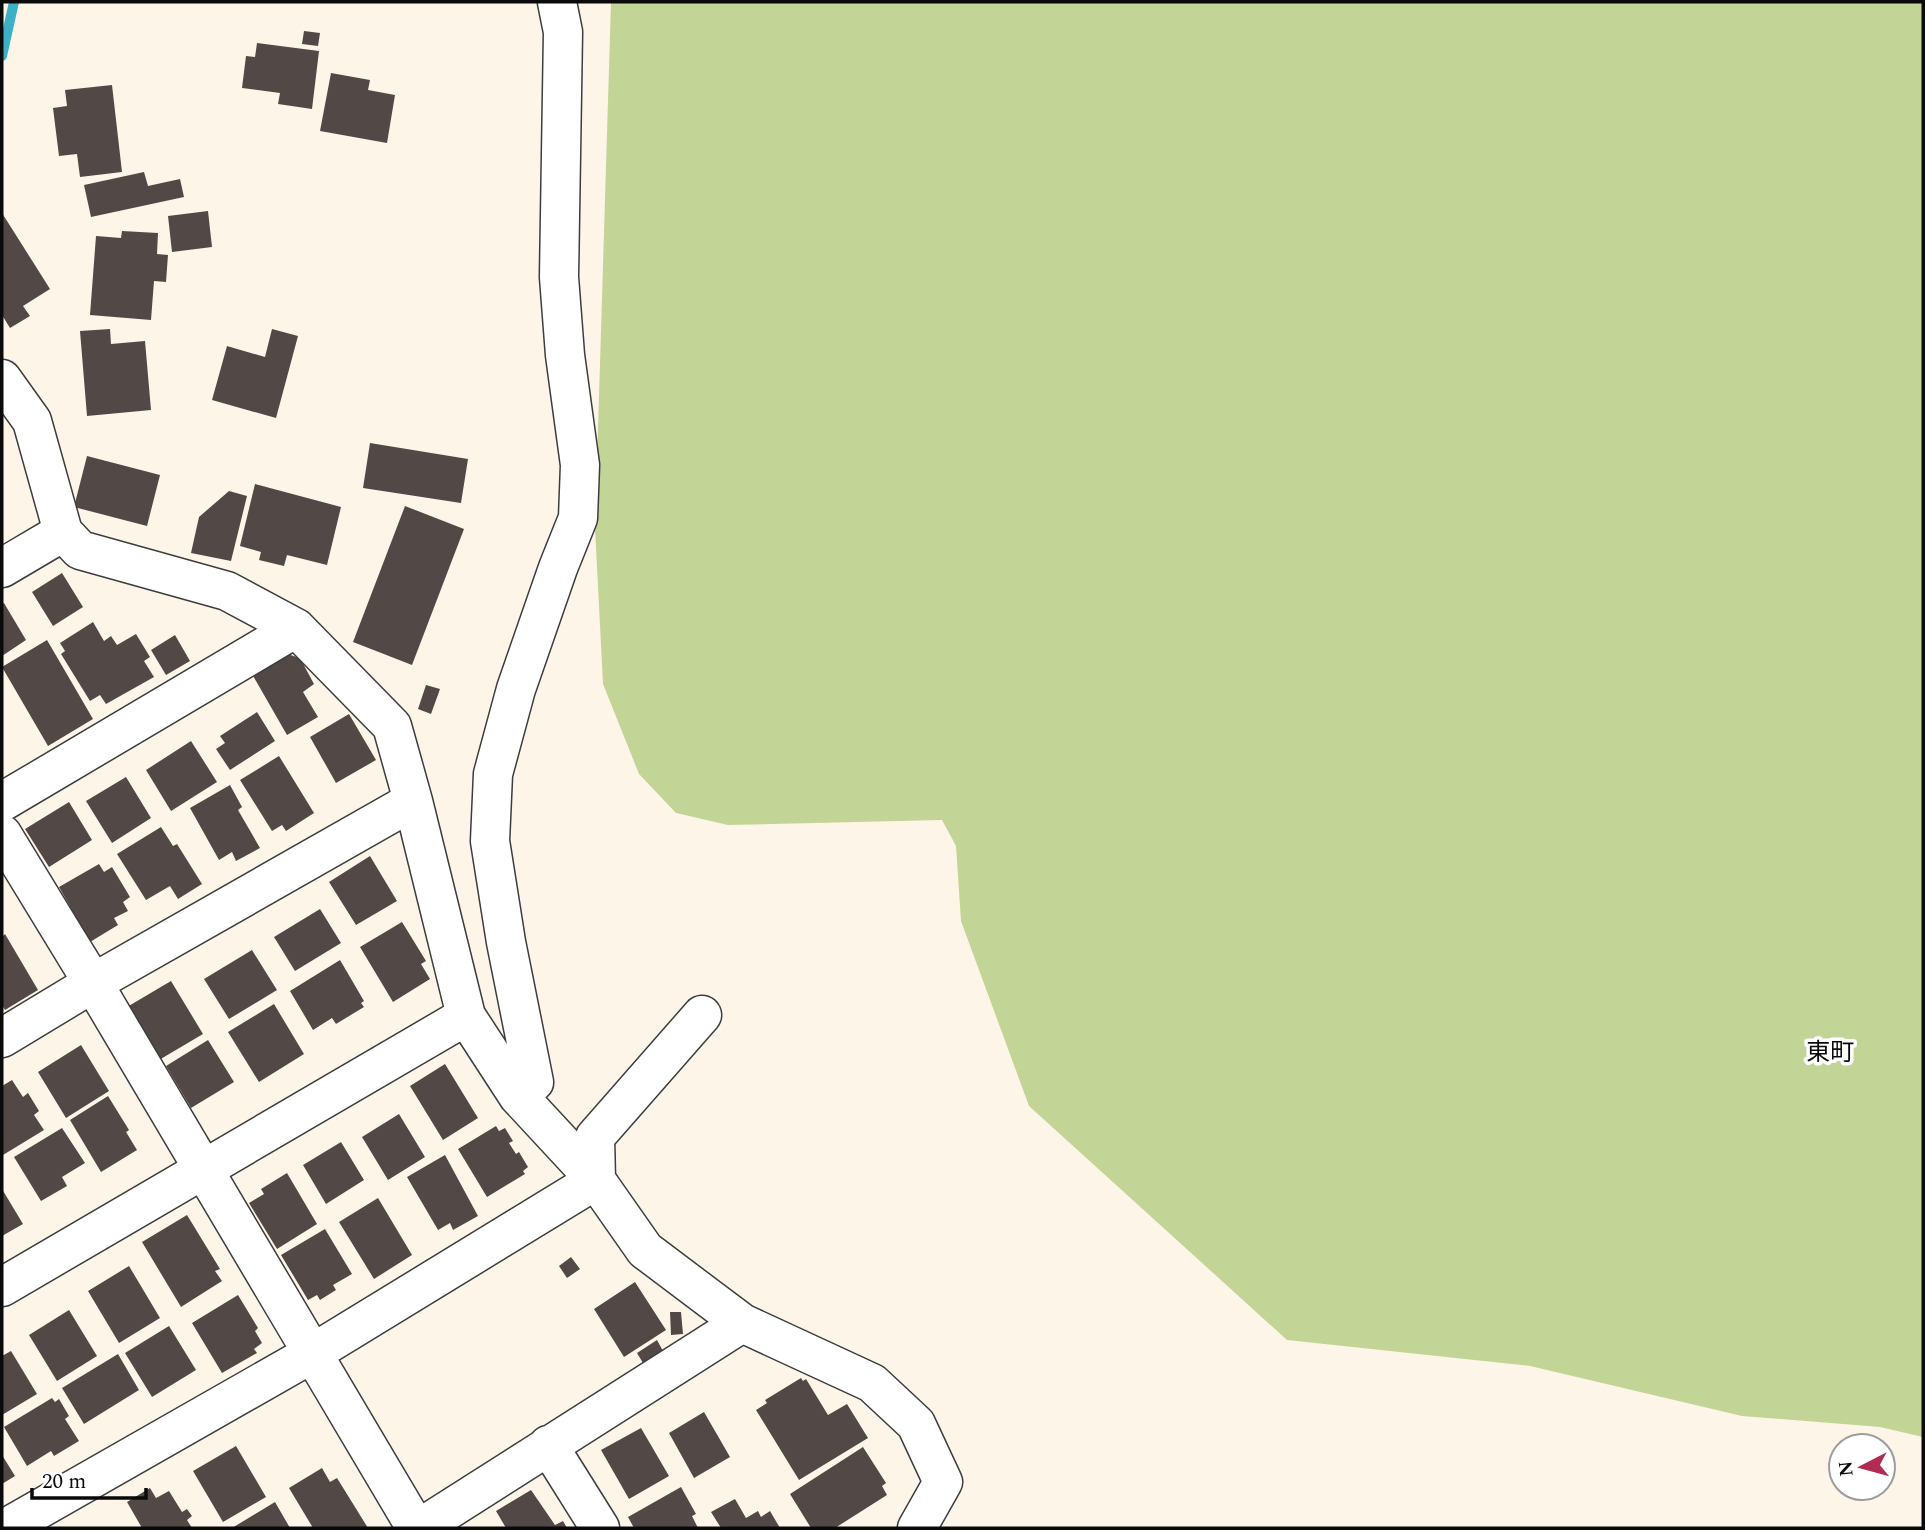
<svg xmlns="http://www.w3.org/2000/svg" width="1925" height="1530" font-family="Spectral,'Noto Sans JP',serif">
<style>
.forest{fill:#c2d596}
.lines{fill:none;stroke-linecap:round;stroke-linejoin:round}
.stream{stroke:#3cb0c5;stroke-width:10}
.building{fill:#524947}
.minor-casing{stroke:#3d3d3d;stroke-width:41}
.minor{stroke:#fff;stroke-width:38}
.labels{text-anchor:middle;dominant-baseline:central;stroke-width:7;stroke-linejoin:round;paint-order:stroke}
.quarter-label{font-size:24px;fill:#0a0a0a;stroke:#fff}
</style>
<rect width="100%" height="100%" fill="#fef5e9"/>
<path class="forest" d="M611,2H1923V1437L1880,1427L1742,1416L1530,1366L1287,1340L1029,1106L961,921L956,846L942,820L728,825L676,813L639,774L603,684L595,528Z"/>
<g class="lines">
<path class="stream" d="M2,56L14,2"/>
</g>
<path class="building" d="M304,31L320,33L318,46L302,44Z
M257,43L319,51L312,109L278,104L280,93L242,88L246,56L255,57Z
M331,73L370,80L368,90L395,95L387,143L320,131Z
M112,85L122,172L80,177L77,154L59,156L53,108L67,106L65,90Z
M144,172L148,186L180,179L184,197L91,217L84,185Z
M208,211L212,247L172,252L168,216Z
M2,213L50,289L23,306L30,316L10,328L2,315Z
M122,231L158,233L157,254L168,255L166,282L154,281L151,320L90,315L96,236L121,238Z
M110,329L111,344L145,341L151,410L87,416L80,331Z
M272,329L298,336L276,418L212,400L227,346L265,357Z
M370,443L468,459L461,503L363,488Z
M87,456L160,475L147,526L74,507Z
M255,484L341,507L327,565L287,555L284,566L259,560L261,552L240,546Z
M229,491L247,496L231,561L191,553L199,517Z
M405,506L464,529L412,665L353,642Z
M62,573L83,607L53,626L32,592Z
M4,603L26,640L2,656V604Z
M93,622L104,641L111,636L117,645L136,634L150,657L144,661L154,677L106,704L100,695L90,701L61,654L65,651L60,643Z
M175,635L190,661L166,675L151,650Z
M47,640L93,719L48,746L2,667Z
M287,654L300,658L314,684L303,692L318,717L287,735L252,674Z
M426,685L440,689L431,714L418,709Z
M257,712L275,741L230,770L216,749L225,743L220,736Z
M349,714L376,760L336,783L310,737Z
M191,741L217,782L171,811L146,770Z
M279,756L314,813L286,831L282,825L272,831L240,780Z
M126,777L151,818L112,843L86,801Z
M230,785L242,807L238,810L260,848L236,861L232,852L219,860L190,808Z
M69,802L92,840L49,867L25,829Z
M161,827L173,846L177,844L202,884L178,899L170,886L146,900L117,854Z
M370,856L397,901L356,925L329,882Z
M99,864L104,872L112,867L130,897L123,902L128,911L114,918L118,925L90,942L59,887Z
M320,909L341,943L295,971L274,937Z
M402,922L426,961L421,964L430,979L393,1002L360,947Z
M5,934L38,990L5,1010L2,1005V937Z
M252,950L277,990L229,1019L204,979Z
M340,960L364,1001L361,1003L364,1007L336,1024L332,1018L313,1030L290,991Z
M171,981L203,1034L159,1060L127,1007Z
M274,1004L304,1054L259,1082L228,1032Z
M208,1040L234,1082L191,1108L166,1066Z
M81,1045L109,1091L66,1118L38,1072Z
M445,1064L478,1118L443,1140L410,1086Z
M12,1080L23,1097L28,1093L39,1111L34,1115L44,1130L3,1155L2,1086Z
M108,1096L129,1130L126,1132L137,1150L101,1172L70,1120Z
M399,1114L425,1157L388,1180L362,1137Z
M496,1126L499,1131L505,1128L513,1141L509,1143L516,1154L519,1152L528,1167L523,1171L525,1174L487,1197L458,1149Z
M62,1128L85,1163L62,1177L67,1186L41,1201L14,1157Z
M341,1142L364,1180L326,1204L303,1165Z
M445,1155L478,1216L453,1230L450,1223L438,1230L407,1177Z
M287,1173L317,1224L277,1249L249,1203L264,1194L261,1189Z
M2,1189L23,1224L2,1236Z
M378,1198L412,1255L374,1279L339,1222Z
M187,1215L220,1269L215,1271L222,1281L181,1307L142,1242Z
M325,1229L352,1274L333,1285L336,1290L320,1300L317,1295L308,1300L281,1255Z
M571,1257L580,1269L567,1278L559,1266Z
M129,1266L160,1318L119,1343L88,1291Z
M635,1282L666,1330L624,1357L594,1309Z
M238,1295L258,1328L255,1331L262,1343L254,1349L257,1353L222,1373L192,1323Z
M69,1310L97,1356L57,1381L29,1335Z
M670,1312H681L683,1334L671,1335Z
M169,1326L196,1370L152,1397L125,1353Z
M657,1340L663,1351L643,1363L637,1353Z
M11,1351L37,1394L2,1415V1356Z
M118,1354L139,1390L84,1424L62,1388Z
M801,1378L803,1381L806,1379L828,1415L847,1404L868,1438L799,1480L756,1410L767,1403L765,1400Z
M52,1398L55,1402L59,1399L69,1416L65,1419L79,1441L54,1456L51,1451L27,1466L4,1427Z
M704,1412L730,1457L694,1478L669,1433Z
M641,1428L669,1476L629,1499L601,1450Z
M236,1446L266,1497L223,1522L193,1471Z
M863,1447L886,1483L882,1486L887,1495L835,1528H811L790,1494Z
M2,1455L15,1476L2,1484Z
M322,1468L330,1482L337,1478L368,1528H313L289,1488Z
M681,1487L696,1514L692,1516L698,1528H634L628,1517Z
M150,1488L156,1498L169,1491L182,1512L187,1509L192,1516L187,1520L192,1528H142L127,1502Z
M531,1490L555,1525L563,1521L567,1528H506L496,1511Z
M735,1499L746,1518L758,1511L761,1517L770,1511L780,1528H721L711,1512Z
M275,1502L290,1528H232Z"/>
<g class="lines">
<defs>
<path id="minor" d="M2,379L32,421L63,532L80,550L227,591L296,628L392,726L413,801L466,1016L518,1096L596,1180L645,1250L742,1323L872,1383L916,1424L943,1482L917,1528
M2,568L63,532
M2,802L296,628
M2,834L93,983L416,1528
M2,1038L93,983L413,801
M518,1096L534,1082L506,942L490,841L493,774L516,689L558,568L578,518L580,465L565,355L559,277L563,32L557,2
M596,1180L595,1137L702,1015
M2,1287L466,1016
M548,1445L600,1528
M6,1528L313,1353L596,1180
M420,1528L742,1323"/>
</defs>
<use href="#minor" class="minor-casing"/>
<use href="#minor" class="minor"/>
</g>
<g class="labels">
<g class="quarter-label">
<text x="1830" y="1053">東町</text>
</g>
</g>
<rect width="1925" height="1530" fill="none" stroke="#0a0a0a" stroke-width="7"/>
<g transform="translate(1862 1467) rotate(264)"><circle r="33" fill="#ffffff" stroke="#9d9d9d" stroke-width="2"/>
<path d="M0-5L12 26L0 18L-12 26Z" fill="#b22b53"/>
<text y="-10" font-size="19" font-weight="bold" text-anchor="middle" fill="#0a0a0a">N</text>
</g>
<path d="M32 1488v10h114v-10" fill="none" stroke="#0a0a0a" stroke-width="3.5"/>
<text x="42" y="1488" font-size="21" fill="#0a0a0a" stroke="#ffffff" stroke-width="5" paint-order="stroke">20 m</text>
</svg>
